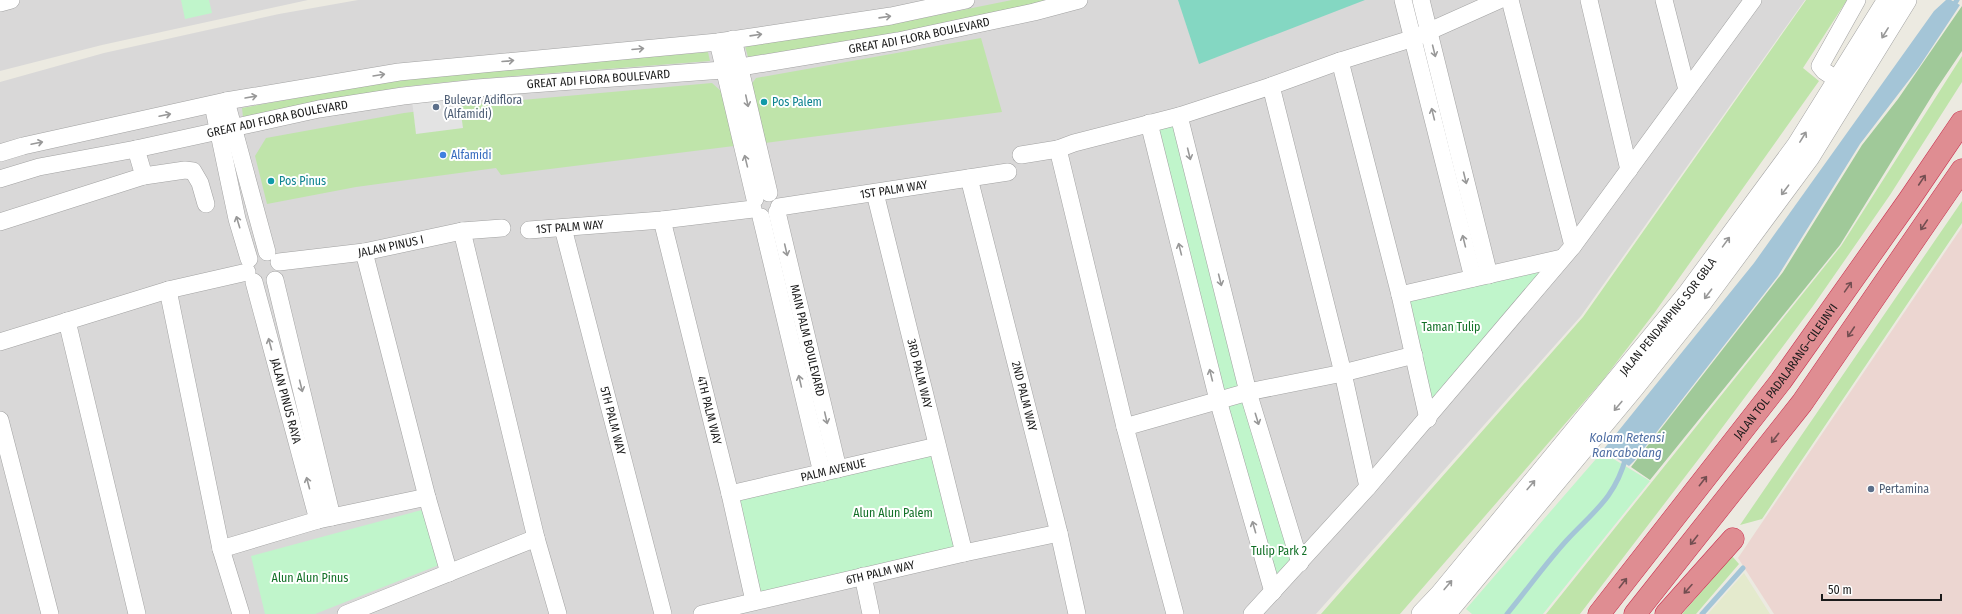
<svg xmlns="http://www.w3.org/2000/svg" width="1962" height="614" font-family="'Fira Sans Condensed',sans-serif">
<style>
.residential{fill:#d9d8d8}
.commercial{fill:#ecd6d1}
.farmland{fill:#e4eacd}
.grass{fill:#bfe4aa}
.forest{fill:#a0c999}
.park{fill:#c0f5cb}
.pitch{fill:#84d7c2}
.parking{fill:#e3e3e3}
.water{fill:#a4c5d7}
.lines{fill:none;stroke-linecap:round;stroke-linejoin:round}
.stream{stroke:#a4c5d7;stroke-width:5}
.minor-casing{stroke:#a2a2a2;stroke-width:18}
.tertiary-casing{stroke:#a2a2a2;stroke-width:22}
.motorway-casing{stroke:#ca2f4f;stroke-width:23}
.minor{stroke:#fff;stroke-width:17}
.tertiary{stroke:#fff;stroke-width:21}
.motorway{stroke:#df8d92;stroke-width:22}
.oneway{stroke:#989898}
.oneway2{stroke:#734e51}
.culture-dot{fill:#0f9aa8;stroke:#fff;stroke-width:1.5}
.service-dot{fill:#5c6f8a;stroke:#fff;stroke-width:1.5}
.shop-dot{fill:#3f7fe0;stroke:#fff;stroke-width:1.5}
.labels{text-anchor:middle;dominant-baseline:central;stroke-width:4;stroke-linejoin:round;paint-order:stroke}
.street-label{font-size:12px;fill:#1b1b1b;stroke:#fff}
.service-label{font-size:12px;fill:#4e5e75;stroke:#fff;text-anchor:start}
.culture-label{font-size:12px;fill:#0d838f;stroke:#fff;text-anchor:start}
.shop-label{font-size:12px;fill:#366cbe;stroke:#fff;text-anchor:start}
.park-label{font-size:12px;fill:#127027;stroke:#fff}
.water-label{font-size:13px;font-style:italic;fill:#4f6ea3;stroke:#fff}
</style>
<rect width="100%" height="100%" fill="#eceae1"/>
<path class="residential" d="M0,0H308L102,45L0,71Z
M358,0H1805L1581,316L1316,614H0V82L104,53L279,14Z"/>
<path class="commercial" d="M1962,227V614H1774L1738,558Z"/>
<path class="farmland" d="M1744,573L1770,614H1708Z"/>
<path class="grass" d="M1012,0H1051L897,34L748,57L745,46L893,24Z
M1806,0H1847L1803,68L1819,81L1655,312L1603,380L1400,614H1321L1583,317Z
M981,38L1002,112L765,143L750,86L756,78Z
M708,52L710,61L476,79L401,87L243,117L242,108L401,79Z
M1962,56V82L1890,195L1813,306L1704,452L1580,614H1546L1841,246Z
M712,83L722,92L734,146L501,175L496,168L356,187L267,204L255,156L266,138L404,113L478,104Z
M1962,201V223L1762,519L1740,525Z
M1732,556L1739,564L1696,614H1682Z"/>
<path class="forest" d="M1962,6V51L1935,91L1840,245L1650,480L1631,467L1783,272L1862,145L1898,99Z"/>
<path class="park" d="M181,0H209L212,13L185,19Z
M1179,116L1300,563L1273,592L1149,123Z
M1557,262L1430,413L1404,298Z
M932,452L955,549L759,596L736,499Z
M1602,452L1650,481L1543,614H1472L1466,609Z
M429,508L444,563L315,614H265L251,556Z"/>
<path class="pitch" d="M1178,0H1365L1199,64Z"/>
<path class="parking" d="M458,93L463,128L416,134L412,100Z"/>
<path class="water" d="M1946,0H1951L1960,5L1919,67L1860,144L1778,276L1635,460L1629,466L1603,450L1754,263L1934,11Z"/>
<g class="lines">
<path class="stream" d="M1952,8L1957,0
M1507,614C1527,590 1545,564 1567,540C1594,511 1615,498 1626,457
M1702,614L1743,568"/>
<defs>
<g id="minor">
<path d="M1403,0L1473,278"/>
<path d="M1421,0L1489,275"/>
<path d="M1510,0L1573,246"/>
<path d="M1589,0L1629,170"/>
<path d="M1664,0L1687,90"/>
<path d="M0,3L11,0"/>
<path d="M733,39L769,193"/>
<path d="M718,42L755,199"/>
<path d="M1340,61L1400,295"/>
<path d="M1839,81L1824,71L1820,66L1857,0"/>
<path d="M1271,86L1343,373L1368,487"/>
<path d="M226,101L267,252"/>
<path d="M213,105L237,219L249,259"/>
<path d="M1179,116L1248,392L1300,563"/>
<path d="M1149,123L1218,400L1273,592"/>
<path d="M0,153L23,146L226,101L399,72L718,42L891,16L966,0"/>
<path d="M1021,155L1058,149"/>
<path d="M144,176L185,170L193,171L200,183L206,204"/>
<path id="s1" d="M969,178L1059,533L1077,614"/>
<path id="s2" d="M0,179L39,167L136,149L319,109L403,96L477,88L723,70L898,41L1034,12L1079,0"/>
<path id="s3" d="M875,193L964,553"/>
<path id="s4" d="M779,207L1008,172"/>
<path id="s5" d="M777,212L838,469"/>
<path d="M761,217L822,473"/>
<path id="s6" d="M662,220L730,494L754,601"/>
<path d="M0,222L144,176L136,149"/>
<path id="s7" d="M563,228L663,614"/>
<path id="s8" d="M529,230L662,220L753,209"/>
<path d="M462,231L536,538"/>
<path d="M364,252L427,497L449,573"/>
<path id="s9" d="M279,262L364,252L462,231L502,228"/>
<path d="M275,280L332,517"/>
<path id="s10" d="M254,282L318,520"/>
<path d="M168,290L221,549L241,614"/>
<path d="M67,321L137,614"/>
<path d="M0,342L168,290L247,272"/>
<path d="M1428,419L1400,295L1562,258"/>
<path d="M0,420L50,614"/>
<path d="M1125,427L1248,392L1343,373L1414,355"/>
<path id="s11" d="M730,494L937,446"/>
<path d="M221,549L318,520L427,497"/>
<path d="M863,576L871,614"/>
<path d="M346,614L536,538L558,614"/>
<path id="s12" d="M702,614L964,553L1059,533"/>
<path d="M1175,614L1125,427L1058,149L1074,143L1179,116L1271,86L1340,61L1414,38L1499,0"/>
<path d="M1252,614L1368,487L1573,246L1753,0"/>
</g>
<g id="tertiary">
<path id="s13" d="M1422,614L1441,594L1688,294L1797,146L1888,0"/>
<path d="M1445,614L1634,387L1701,303L1809,157L1906,0"/>
</g>
<g id="motorway">
<path id="s14" d="M1599,614L1781,381L1909,200L1962,122"/>
<path d="M1635,614L1802,403L1962,170"/>
<path d="M1666,614L1733,539"/>
</g>
</defs>
<use href="#minor" class="minor-casing"/>
<use href="#tertiary" class="tertiary-casing"/>
<use href="#motorway" class="motorway-casing"/>
<use href="#minor" class="minor"/>
<use href="#tertiary" class="tertiary"/>
<use href="#motorway" class="motorway"/>
</g>
<defs><path id="oneway-shaft" d="M-6 0H5M1.5-3L5.5 0L1.5 3" fill="none" stroke-width="1.6" stroke-linecap="round" stroke-linejoin="round"/></defs>
<g class="oneway">
<use href="#oneway-shaft" transform="translate(885 17) rotate(-8)"/>
<use href="#oneway-shaft" transform="translate(1885 33) rotate(122)"/>
<use href="#oneway-shaft" transform="translate(756 35) rotate(-8)"/>
<use href="#oneway-shaft" transform="translate(638 49) rotate(-5)"/>
<use href="#oneway-shaft" transform="translate(1434 51) rotate(76)"/>
<use href="#oneway-shaft" transform="translate(508 61) rotate(-5)"/>
<use href="#oneway-shaft" transform="translate(379 75) rotate(-9)"/>
<use href="#oneway-shaft" transform="translate(251 97) rotate(-10)"/>
<use href="#oneway-shaft" transform="translate(747 101) rotate(78)"/>
<use href="#oneway-shaft" transform="translate(1433 114) rotate(-104)"/>
<use href="#oneway-shaft" transform="translate(165 115) rotate(-12)"/>
<use href="#oneway-shaft" transform="translate(1803 137) rotate(-58)"/>
<use href="#oneway-shaft" transform="translate(37 143) rotate(-12)"/>
<use href="#oneway-shaft" transform="translate(1189 154) rotate(76)"/>
<use href="#oneway-shaft" transform="translate(746 161) rotate(-104)"/>
<use href="#oneway-shaft" transform="translate(1465 178) rotate(76)"/>
<use href="#oneway-shaft" transform="translate(1785 190) rotate(127)"/>
<use href="#oneway-shaft" transform="translate(238 222) rotate(-107)"/>
<use href="#oneway-shaft" transform="translate(1464 241) rotate(-104)"/>
<use href="#oneway-shaft" transform="translate(1726 242) rotate(-54)"/>
<use href="#oneway-shaft" transform="translate(1180 249) rotate(-104)"/>
<use href="#oneway-shaft" transform="translate(786 250) rotate(77)"/>
<use href="#oneway-shaft" transform="translate(1220 280) rotate(76)"/>
<use href="#oneway-shaft" transform="translate(1708 294) rotate(127)"/>
<use href="#oneway-shaft" transform="translate(270 344) rotate(-105)"/>
<use href="#oneway-shaft" transform="translate(1211 375) rotate(-104)"/>
<use href="#oneway-shaft" transform="translate(800 381) rotate(-103)"/>
<use href="#oneway-shaft" transform="translate(301 386) rotate(76)"/>
<use href="#oneway-shaft" transform="translate(1618 406) rotate(130)"/>
<use href="#oneway-shaft" transform="translate(826 418) rotate(77)"/>
<use href="#oneway-shaft" transform="translate(1257 419) rotate(73)"/>
<use href="#oneway-shaft" transform="translate(308 483) rotate(-105)"/>
<use href="#oneway-shaft" transform="translate(1531 485) rotate(-50)"/>
<use href="#oneway-shaft" transform="translate(1254 527) rotate(-106)"/>
<use href="#oneway-shaft" transform="translate(1448 585) rotate(-50)"/>
</g>
<g class="oneway2">
<use href="#oneway-shaft" transform="translate(1922 180) rotate(-56)"/>
<use href="#oneway-shaft" transform="translate(1924 225) rotate(124)"/>
<use href="#oneway-shaft" transform="translate(1848 287) rotate(-55)"/>
<use href="#oneway-shaft" transform="translate(1851 332) rotate(124)"/>
<use href="#oneway-shaft" transform="translate(1775 438) rotate(128)"/>
<use href="#oneway-shaft" transform="translate(1703 481) rotate(-52)"/>
<use href="#oneway-shaft" transform="translate(1694 540) rotate(128)"/>
<use href="#oneway-shaft" transform="translate(1623 583) rotate(-52)"/>
<use href="#oneway-shaft" transform="translate(1688 589) rotate(132)"/>
</g>
<g class="culture-dot">
<circle cx="764" cy="102" r="4"/>
<circle cx="271" cy="181" r="4"/>
</g>
<g class="service-dot">
<circle cx="436" cy="107" r="4"/>
<circle cx="1871" cy="489" r="4"/>
</g>
<circle class="shop-dot" cx="443" cy="155" r="4"/>
<g class="labels">
<g class="street-label">
<text stroke="none"><textPath href="#s2" startOffset="932">GREAT ADI FLORA BOULEVARD</textPath></text>
<text stroke="none"><textPath href="#s2" startOffset="608">GREAT ADI FLORA BOULEVARD</textPath></text>
<text stroke="none"><textPath href="#s2" startOffset="284">GREAT ADI FLORA BOULEVARD</textPath></text>
<text stroke="none"><textPath href="#s4" startOffset="116">1ST PALM WAY</textPath></text>
<text stroke="none"><textPath href="#s8" startOffset="41">1ST PALM WAY</textPath></text>
<text stroke="none"><textPath href="#s9" startOffset="113">JALAN PINUS I</textPath></text>
<text stroke="none"><textPath href="#s13" startOffset="386">JALAN PENDAMPING SOR GBLA</textPath></text>
<text stroke="none"><textPath href="#s5" startOffset="132">MAIN PALM BOULEVARD</textPath></text>
<text stroke="none"><textPath href="#s14" startOffset="306">JALAN TOL PADALARANG–CILEUNYI</textPath></text>
<text stroke="none"><textPath href="#s3" startOffset="186">3RD PALM WAY</textPath></text>
<text stroke="none"><textPath href="#s1" startOffset="225">2ND PALM WAY</textPath></text>
<text stroke="none"><textPath href="#s10" startOffset="123">JALAN PINUS RAYA</textPath></text>
<text stroke="none"><textPath href="#s6" startOffset="196">4TH PALM WAY</textPath></text>
<text stroke="none"><textPath href="#s7" startOffset="199">5TH PALM WAY</textPath></text>
<text stroke="none"><textPath href="#s11" startOffset="106">PALM AVENUE</textPath></text>
<text stroke="none"><textPath href="#s12" startOffset="183">6TH PALM WAY</textPath></text>
</g>
<g class="service-label">
<text x="444" y="100">Bulevar Adiflora<tspan x="444" dy="14">(Alfamidi)</tspan></text>
<text x="1879" y="489">Pertamina</text>
</g>
<g class="culture-label">
<text x="772" y="102">Pos Palem</text>
<text x="279" y="181">Pos Pinus</text>
</g>
<g class="shop-label">
<text x="451" y="155">Alfamidi</text>
</g>
<g class="park-label">
<text x="1451" y="327">Taman Tulip</text>
<text x="893" y="513">Alun Alun Palem</text>
<text x="1279" y="551">Tulip Park 2</text>
<text x="310" y="578">Alun Alun Pinus</text>
</g>
<g class="water-label">
<text x="1627" y="437">Kolam Retensi<tspan x="1627" dy="15">Rancabolang</tspan></text>
</g>
</g>
<path d="M1822 594v6h119v-6" fill="none" stroke="#1b1b1b" stroke-width="2"/>
<text x="1828" y="594" font-size="12" fill="#1b1b1b" stroke="#ffffff" stroke-width="3" paint-order="stroke">50 m</text>
</svg>
